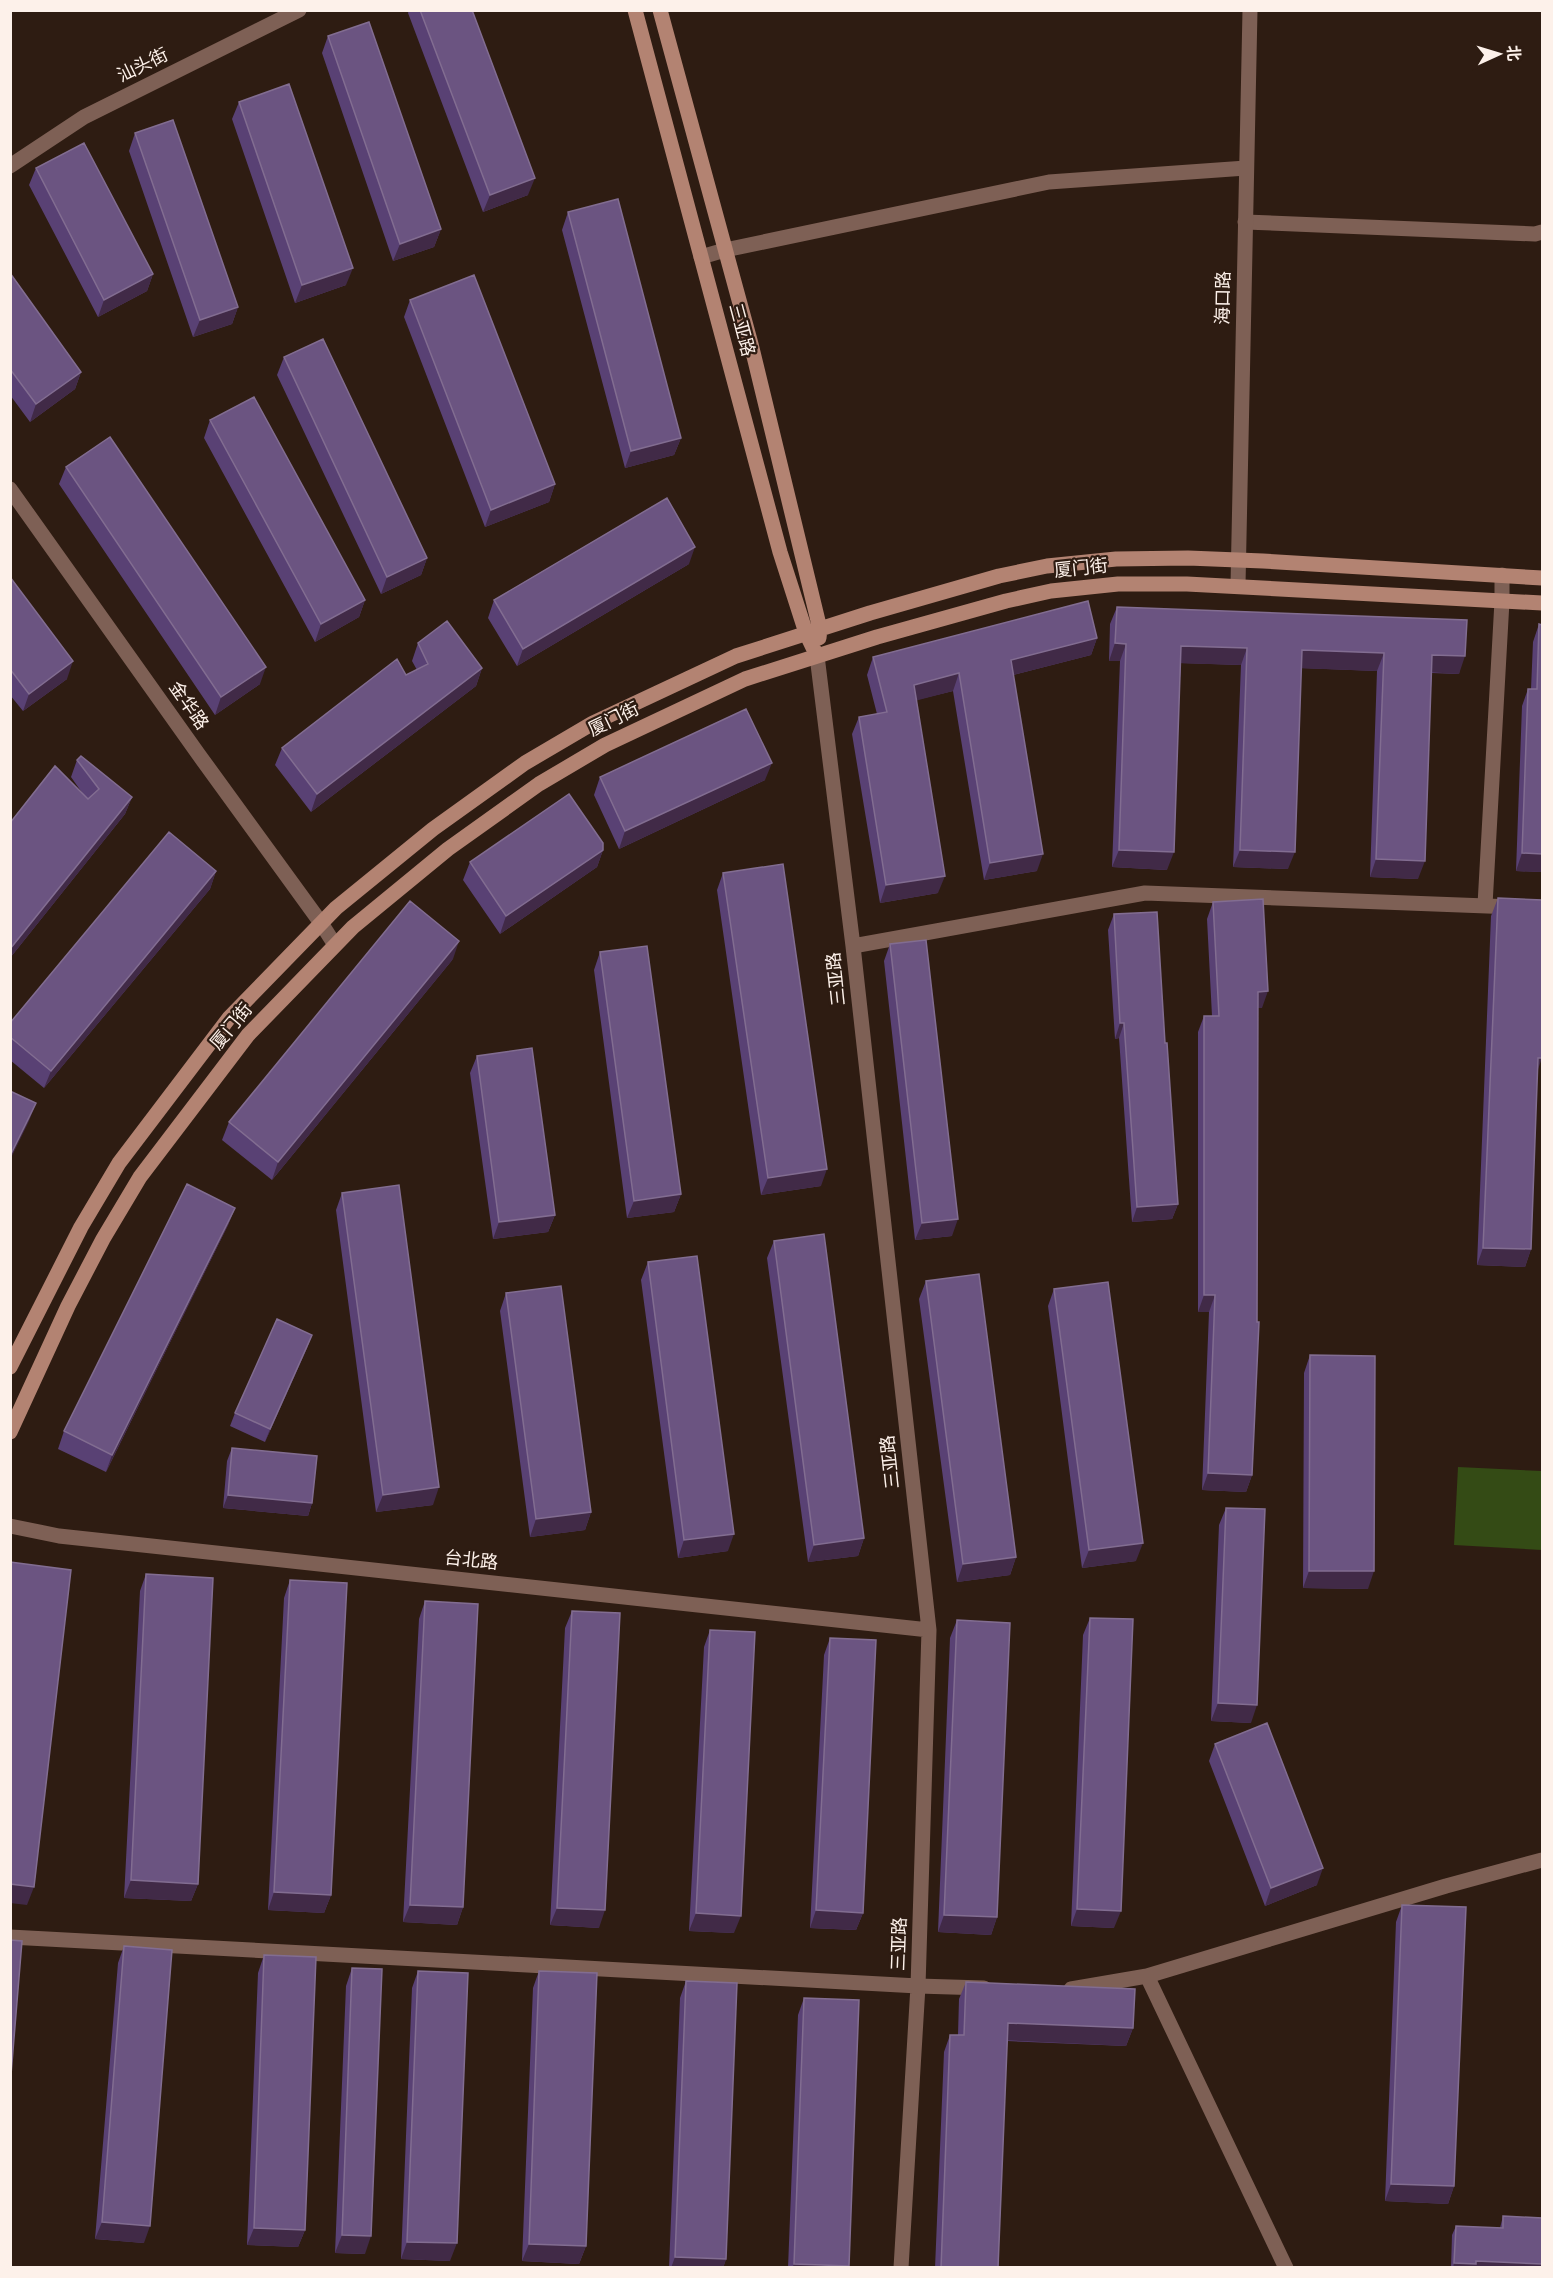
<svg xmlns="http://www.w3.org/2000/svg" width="1553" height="2278" font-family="'Alegreya Sans','Noto Sans SC',sans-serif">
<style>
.green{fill:#344b15}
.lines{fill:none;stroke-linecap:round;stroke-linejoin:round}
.minor{stroke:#7e6055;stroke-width:15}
.tertiary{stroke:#7e6055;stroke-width:15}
.secondary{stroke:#b38372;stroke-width:15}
.wall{fill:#594174}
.shaded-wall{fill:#412a47}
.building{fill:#6b5481;stroke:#826d91;stroke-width:1.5}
.labels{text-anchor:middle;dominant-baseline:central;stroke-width:4.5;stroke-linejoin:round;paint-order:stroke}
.street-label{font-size:18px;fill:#fdf1ea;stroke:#2e1c12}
</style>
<rect width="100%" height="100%" fill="#2e1c12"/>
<path class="green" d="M1458,1467L1542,1471V1550L1454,1545Z"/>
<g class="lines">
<path class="minor" d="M10,166L84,117L299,10
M1245,222L1535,234L1542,232
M701,257L725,250L1049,182L1246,168
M10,489L199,755L321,923L335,945
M817,656L853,946L929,1630L918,1986L901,2268
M1485,905L1502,601V575
M853,946L1145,893L1542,908
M10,1526L59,1536L929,1630
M10,1937L918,1986L984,1988
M1147,1976L1286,2268
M1071,1989L1147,1976L1446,1886L1542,1860"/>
<path class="tertiary" d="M1238,585L1250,10"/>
<path class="secondary" d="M635,10L780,552L806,633L817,656
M660,10L751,344L820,629L819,638
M10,1367L81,1227L119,1163L229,1018L336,908L433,829L525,763L593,723L736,656L870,613L999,576L1047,566L1116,559L1188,558L1263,561L1542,578
M10,1432L68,1306L103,1239L140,1177L248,1035L353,927L448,849L539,784L605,745L745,679L877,637L1006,601L1051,591L1118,584H1187L1542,603"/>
</g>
<path class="wall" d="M409,10H472L528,195L483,212L408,13Z
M328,36L441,229L434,247L393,261L322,53Z
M239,102L346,285L295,303L232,119Z
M135,133L238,307L232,324L193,337L129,151Z
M36,168L153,274L147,291L98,317L29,185Z
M568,212L681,438L674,455L625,468L562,230Z
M10,273L81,372L75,389L30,422L10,395Z
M410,300L555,484L549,502L485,527L404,317Z
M284,357L427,558L421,575L381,594L277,375Z
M210,420L365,600L359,617L315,642L204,438Z
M66,467L260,684L215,715L59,484Z
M689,564L517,666L488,618L494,600Z
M10,577L67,679L23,711L10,695Z
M1117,607L1467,620L1459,674L1432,673L1418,879L1370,877L1377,671L1301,668L1288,869L1233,867L1241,665L1181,663L1167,870L1112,867L1120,661H1109L1110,624Z
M1539,624L1542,625V872L1516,871L1522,706L1528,689H1531L1533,642Z
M1097,638L1091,655L1013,675L1037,871L984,880L953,691L916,700L938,893L880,903L852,734L859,717L877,714L867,675L873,657Z
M418,643L482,668L476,686L311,812L275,765L282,748L417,670L412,661Z
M77,760L132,797L125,814L10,958L83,794L71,777Z
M600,777L765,780L619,849L594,795Z
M603,850L597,867L500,934L463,880L470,862Z
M216,871L210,889L44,1088L10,1060V1023Z
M723,873L821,1186L761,1195L717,890Z
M1498,898L1537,1071L1531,1249L1525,1267L1477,1265L1491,916Z
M1213,902L1262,1008H1258L1252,1475L1246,1492L1202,1490L1209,1312H1198V1032L1204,1016H1212L1207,919Z
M1114,914L1165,1043L1178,1204L1172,1219L1132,1222L1119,1038L1115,1039L1108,930Z
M890,944L952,1236L915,1240L884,961Z
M600,952L681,1194L674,1212L627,1218L594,970Z
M453,959L272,1180L222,1140L229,1122Z
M477,1056L555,1215L548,1232L493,1239L470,1073Z
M342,1193L433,1505L376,1512L336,1210Z
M235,1208L228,1225L106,1472L58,1449L64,1431Z
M774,1241L864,1538L858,1556L808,1562L767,1258Z
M648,1262L728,1551L678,1558L641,1280Z
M926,1281L1016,1557L1010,1575L957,1582L919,1299Z
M1054,1289L1136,1561L1082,1568L1048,1306Z
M506,1293L591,1512L585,1530L530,1537L500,1311Z
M312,1335L307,1348L265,1442L230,1426L235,1413Z
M1310,1355L1368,1589L1303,1588L1304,1373Z
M232,1448L312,1503L308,1516L223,1508L227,1461Z
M1226,1508L1251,1723L1211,1721L1219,1525Z
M146,1574L198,1884L191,1901L124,1898L140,1591Z
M290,1580L331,1895L324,1913L268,1910L284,1598Z
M425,1601L463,1907L457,1925L403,1922L419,1619Z
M572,1611L599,1928L550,1925L565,1628Z
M1090,1618L1114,1928L1071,1926L1083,1635Z
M957,1620L997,1917L991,1935L938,1932L950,1638Z
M710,1630L734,1933L689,1931L704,1647Z
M830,1638L863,1913L856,1930L810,1928L824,1655Z
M1215,1744L1317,1885L1265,1906L1209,1761Z
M1402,1905L1454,2186L1448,2204L1385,2201L1396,1922Z
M124,1946L144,2243L95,2239L118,1963Z
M264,1955L305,2230L298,2247L247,2245L258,1973Z
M352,1968L365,2254L335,2253L346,1986Z
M418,1971L450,2261L401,2259L412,1988Z
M539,1971L586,2246L579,2264L522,2261L533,1988Z
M686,1981L726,2259L723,2268H669L680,1998Z
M966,1982L1133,2028L1126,2046L1007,2041L998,2268H935L944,2052L950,2035H958L959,1999Z
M804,1998L849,2266L848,2268H788L798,2015Z
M1503,2216L1542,2268H1451L1452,2235L1456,2226L1500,2228Z"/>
<path class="shaded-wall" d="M535,178L528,195L483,212L490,195Z
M441,229L434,247L393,261L400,244Z
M353,268L346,285L295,303L302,285Z
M153,274L147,291L98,317L104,300Z
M238,307L232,324L193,337L200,320Z
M81,372L75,389L30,422L36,404Z
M681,438L674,455L625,468L631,451Z
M555,484L549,502L485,527L491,510Z
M695,547L689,564L517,666L523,649Z
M427,558L421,575L381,594L387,577Z
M365,600L359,617L315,642L321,624Z
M1097,638L1091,655L1005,677L1011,660Z
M1115,643L1126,644L1120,661H1109Z
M1181,646L1247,648L1241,665L1175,663Z
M1302,650L1384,653L1377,671L1296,668Z
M1432,655L1465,656L1459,674L1426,672Z
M73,661L67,679L23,711L29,694Z
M266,667L260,684L215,715L221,697Z
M482,668L476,686L311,812L317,794Z
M959,673L953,691L907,703L914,685Z
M772,763L765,780L619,849L625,831Z
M132,797L125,814L10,958V949Z
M603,850L597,867L500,934L506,916Z
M1119,850L1174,852L1167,870L1112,867Z
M1240,850L1295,852L1288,869L1233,867Z
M1522,853L1542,854V872L1516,871Z
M1043,854L1037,871L984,880L990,863Z
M1376,859L1425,861L1418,879L1370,877Z
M216,871L210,889L44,1088L51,1071Z
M945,876L938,893L880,903L886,885Z
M459,941L453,959L272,1180L278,1162Z
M1268,991L1262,1008H1251L1258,992Z
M1120,1023H1124L1119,1038L1115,1039Z
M1538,1058H1542L1536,1075Z
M36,1103L29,1121L10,1160V1156Z
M827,1169L821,1186L761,1195L768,1178Z
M681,1194L674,1212L627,1218L634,1201Z
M1178,1204L1172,1219L1132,1222L1137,1207Z
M235,1208L228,1225L106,1472L112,1455Z
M555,1215L548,1232L493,1239L499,1222Z
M958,1219L952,1236L915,1240L922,1223Z
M1483,1248L1531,1249L1525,1267L1477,1265Z
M1204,1295H1215L1209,1312H1198Z
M312,1335L307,1348L265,1442L270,1429Z
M1208,1473L1252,1475L1246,1492L1202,1490Z
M439,1487L433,1505L376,1512L383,1495Z
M228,1495L312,1503L308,1516L223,1508Z
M591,1512L585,1530L530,1537L536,1519Z
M734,1534L728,1551L678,1558L684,1540Z
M864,1538L858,1556L808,1562L814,1545Z
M1143,1543L1136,1561L1082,1568L1089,1550Z
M1016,1557L1010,1575L957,1582L963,1564Z
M1309,1571H1374L1368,1589L1303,1588Z
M1218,1703L1257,1705L1251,1723L1211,1721Z
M1323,1868L1317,1885L1265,1906L1271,1888Z
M131,1880L198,1884L191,1901L124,1898Z
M10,1884L34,1887L27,1905L10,1903Z
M274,1892L331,1895L324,1913L268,1910Z
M410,1905L463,1907L457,1925L403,1922Z
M557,1908L605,1910L599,1928L550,1925Z
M1077,1909L1121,1911L1114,1928L1071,1926Z
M816,1910L863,1913L856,1930L810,1928Z
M696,1913L741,1916L734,1933L689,1931Z
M944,1915L997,1917L991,1935L938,1932Z
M1008,2023L1133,2028L1126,2046L1002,2040Z
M1391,2184L1454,2186L1448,2204L1385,2201Z
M102,2222L150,2226L144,2243L95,2239Z
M254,2228L305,2230L298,2247L247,2245Z
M342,2235L371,2236L365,2254L335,2253Z
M407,2242L457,2243L450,2261L401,2259Z
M529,2244L586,2246L579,2264L522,2261Z
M675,2257L726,2259L723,2268H671Z
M1476,2261L1542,2264V2268H1453L1454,2263Z
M794,2264L849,2266L848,2268H792Z"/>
<path class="building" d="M420,10H472L535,178L490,195Z
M369,22L441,229L400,244L328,36Z
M289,84L353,268L302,285L239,102Z
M173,120L238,307L200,320L135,133Z
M84,143L153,274L104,300L36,168Z
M618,199L681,438L631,451L568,212Z
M10,273L81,372L36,404L10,369Z
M474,275L555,484L491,510L410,300Z
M323,339L427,558L387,577L284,357Z
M254,397L365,600L321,624L210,420Z
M110,437L266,667L221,697L66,467Z
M667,498L695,547L523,649L494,600Z
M10,577L73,661L29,694L10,669Z
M1088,601L1097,638L1011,660L1043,854L990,863L959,673L914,685L945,876L886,885L859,717L887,712L873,657Z
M1117,607L1467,620L1465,656L1432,655L1425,861L1376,859L1384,653L1302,650L1295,852L1240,850L1247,648L1181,646L1174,852L1119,850L1126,644L1115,643Z
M447,621L482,668L317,794L282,748L397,659L406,675L428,664L418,643Z
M1539,624L1542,625V854L1522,853L1528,689H1537Z
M746,709L772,763L625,831L600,777Z
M81,756L132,797L10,949V823L55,766L88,799L99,789L77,760Z
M569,794L603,843V850L506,916L470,862Z
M169,832L216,871L51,1071L10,1037V1023Z
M783,864L827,1169L768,1178L723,873Z
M1498,898L1542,900V1058H1538L1531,1249L1483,1248Z
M1263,899L1268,991L1258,992L1257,1322H1259L1252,1475L1208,1473L1215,1295H1204V1016H1219L1213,902Z
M410,901L459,941L278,1162L229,1122Z
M1157,912L1165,1043H1167L1178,1204L1137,1207L1124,1023H1120L1114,914Z
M926,940L958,1219L922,1223L890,944Z
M647,946L681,1194L634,1201L600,952Z
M532,1048L555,1215L499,1222L477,1056Z
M10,1091L36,1103L10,1156Z
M187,1184L235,1208L112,1455L64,1431Z
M399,1185L439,1487L383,1495L342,1193Z
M824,1234L864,1538L814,1545L774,1241Z
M697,1256L734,1534L684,1540L648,1262Z
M979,1274L1016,1557L963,1564L926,1281Z
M1108,1282L1143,1543L1089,1550L1054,1289Z
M561,1286L591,1512L536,1519L506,1293Z
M277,1319L312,1335L270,1429L235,1413Z
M1310,1355L1375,1356L1374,1571H1309Z
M232,1448L317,1456L312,1503L228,1495Z
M1226,1508L1265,1509L1257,1705L1218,1703Z
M10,1562L71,1570L34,1887L10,1884Z
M146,1574L213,1578L198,1884L131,1880Z
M290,1580L347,1583L331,1895L274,1892Z
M425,1601L478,1604L463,1907L410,1905Z
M572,1611L620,1613L605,1910L557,1908Z
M1090,1618L1133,1619L1121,1911L1077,1909Z
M957,1620L1010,1623L997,1917L944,1915Z
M710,1630L755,1632L741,1916L696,1913Z
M830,1638L876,1640L863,1913L816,1910Z
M1267,1723L1323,1868L1271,1888L1215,1744Z
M1402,1905L1466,1907L1454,2186L1391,2184Z
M10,1940L22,1941L10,2087Z
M124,1946L172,1950L150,2226L102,2222Z
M264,1955L316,1957L305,2230L254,2228Z
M352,1968L382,1969L371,2236L342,2235Z
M418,1971L468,1973L457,2243L407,2242Z
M539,1971L597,1973L586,2246L529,2244Z
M686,1981L737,1983L726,2259L675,2257Z
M966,1982L1135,1989L1133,2028L1008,2023L998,2268H941L950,2035H964Z
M804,1998L859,2000L849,2266L794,2264Z
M1503,2216L1542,2218V2264L1476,2261V2264L1454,2263L1456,2226L1503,2228Z"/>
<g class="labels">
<g class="street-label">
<text transform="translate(143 66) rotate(-26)">汕头街</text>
<text transform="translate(1224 298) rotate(-89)">海口路</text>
<text transform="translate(741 330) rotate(75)">三亚路</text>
<text transform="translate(1081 569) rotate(-6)">厦门街</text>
<text transform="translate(188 706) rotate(55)">金华路</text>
<text transform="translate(614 720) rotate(-26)">厦门街</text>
<text transform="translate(837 979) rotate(-96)">三亚路</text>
<text transform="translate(232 1027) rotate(-50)">厦门街</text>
<text transform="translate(891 1462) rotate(-96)">三亚路</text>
<text transform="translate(471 1561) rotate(6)">台北路</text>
<text transform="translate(900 1944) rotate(-88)">三亚路</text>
</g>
</g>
<rect width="1553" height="2278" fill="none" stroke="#fdf1ea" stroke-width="24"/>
<g transform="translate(1499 54) rotate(86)" stroke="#2e1c12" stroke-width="4.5" paint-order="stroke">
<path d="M0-4.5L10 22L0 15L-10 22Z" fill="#fdf1ea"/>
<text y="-9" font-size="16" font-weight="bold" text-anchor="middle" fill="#fdf1ea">北</text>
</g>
</svg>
